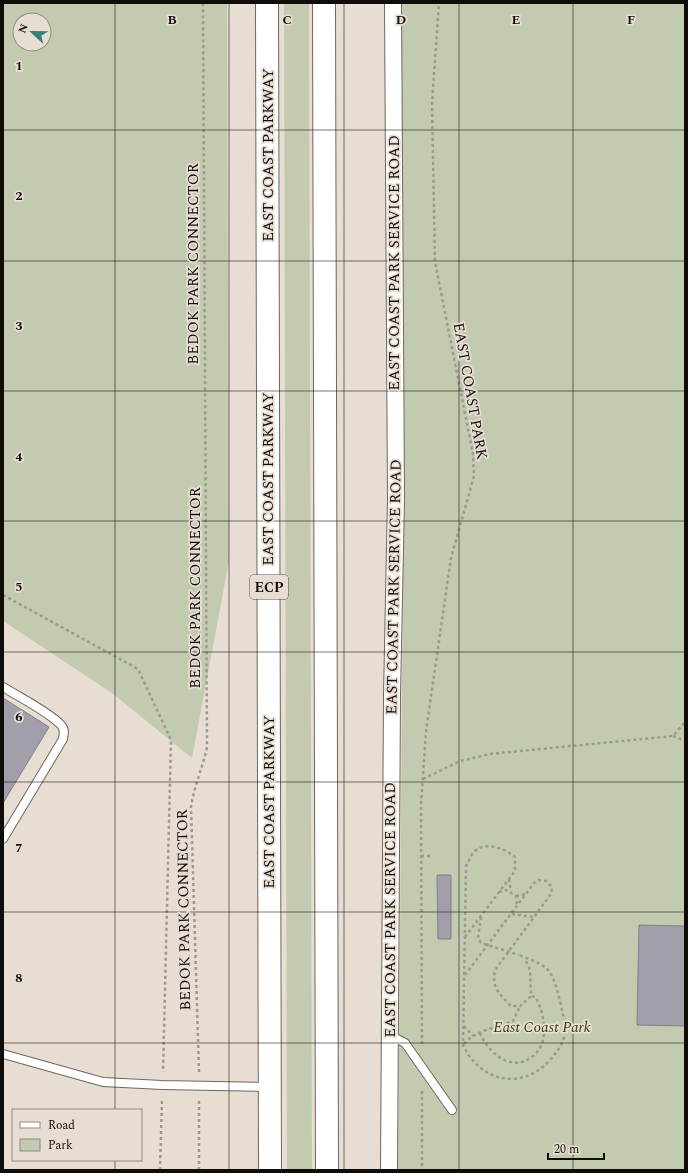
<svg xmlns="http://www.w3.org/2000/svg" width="688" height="1173" font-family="Spectral,serif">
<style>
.green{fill:#c2cbaf;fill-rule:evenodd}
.building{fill:#a29fab;stroke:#827f8b}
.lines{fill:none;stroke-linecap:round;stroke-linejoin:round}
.lane-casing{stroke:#70665d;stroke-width:10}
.street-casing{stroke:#70665d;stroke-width:18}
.highway-casing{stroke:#70665d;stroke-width:24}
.path{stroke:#a09890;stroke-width:2.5;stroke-dasharray:3 3;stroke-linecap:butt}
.lane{stroke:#fff;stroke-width:8}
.street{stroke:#fff;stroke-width:16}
.highway{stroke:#fff;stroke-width:22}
.grid{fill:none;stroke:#0f0c09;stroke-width:1;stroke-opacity:0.55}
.labels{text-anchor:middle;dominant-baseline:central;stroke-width:3.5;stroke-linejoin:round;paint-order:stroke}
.shield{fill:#e8ddd3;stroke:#504b46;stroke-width:1}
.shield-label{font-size:14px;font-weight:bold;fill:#0f0c09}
.street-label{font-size:15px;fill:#0f0c09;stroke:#e8ddd3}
.park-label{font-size:15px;font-style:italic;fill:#323e0e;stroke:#e8ddd3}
.grid-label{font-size:13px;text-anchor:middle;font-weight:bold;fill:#0f0c09;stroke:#e8ddd3;stroke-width:3.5;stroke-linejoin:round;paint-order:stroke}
</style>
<rect width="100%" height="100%" fill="#e8ddd3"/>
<path class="green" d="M3,3H227L229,561L192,758L112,693L3,621ZM20,20H44V44H20Z
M284,3H309L312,1170H287Z
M397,3H685V1170H398L404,458Z"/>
<path class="building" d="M3,698L49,727L3,803Z
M437,875H451V939H438Z
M639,925L685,926V1026L637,1025Z"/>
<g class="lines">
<defs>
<path id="lane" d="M3,687C19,697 49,712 61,725C65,729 64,734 63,739L3,839
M389,1035L405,1043L452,1110
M3,1054L103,1082L162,1085L269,1087"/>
<path id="street" d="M389,1170L392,696L396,498L393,3"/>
<path id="highway" d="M267,3L270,1170
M324,3L327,1170"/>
</defs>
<use href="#lane" class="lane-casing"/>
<use href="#street" class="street-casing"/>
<use href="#highway" class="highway-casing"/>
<path class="path" d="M3,595L138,669L171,740L163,1072
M673,736L685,741
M423,779L460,761L490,754L673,736L685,722
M421,856H432
M509,879L511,891
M499,892L506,890L516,896L517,906
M516,896L526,894
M512,914L534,917
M481,917L478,938L481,943L519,955
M465,937L515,871V857C505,849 485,840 474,852C471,855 469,861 466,866L463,1045C480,1082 522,1091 550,1060C559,1050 565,1041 566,1027C562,1013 557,978 547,969C539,962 528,959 519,955
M465,975L534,883L539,880L546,881L552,887L551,894L495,970C491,987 500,995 511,1006H520L531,996L530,970L525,959
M464,1026L473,1036
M480,1033C489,1055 516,1076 537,1052C549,1039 544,1010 535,997L531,996
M422,1044L421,805L426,731L451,558L474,476L473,454L435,262L432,103L439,3
M464,1044C475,1030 497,1028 513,1021L520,1006
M199,1072L191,807C194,786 203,767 207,747L203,3
M422,1091V1170
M160,1170L162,1099
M199,1170V1099"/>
<use href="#lane" class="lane"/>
<use href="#street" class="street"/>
<use href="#highway" class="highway"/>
</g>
<path class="grid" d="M115,3V1110M229,3V1170M344,3V1170M459,3V1170M573,3V1170M3,130H685M3,261H685M3,391H685M3,521H685M3,652H685M3,782H685M3,912H685M3,1043H685M115,1160V1170"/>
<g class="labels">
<rect class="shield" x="250" y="575" width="38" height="24" rx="3"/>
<g class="shield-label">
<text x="269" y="587">ECP</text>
</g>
<g class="street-label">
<text transform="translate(268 155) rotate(-90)">EAST COAST PARKWAY</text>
<text transform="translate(394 263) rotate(-90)">EAST COAST PARK SERVICE ROAD</text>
<text transform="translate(193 264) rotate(-90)">BEDOK PARK CONNECTOR</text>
<text transform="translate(470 391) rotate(80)">EAST COAST PARK</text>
<text transform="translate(268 479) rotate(-90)">EAST COAST PARKWAY</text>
<text transform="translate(394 587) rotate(-89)">EAST COAST PARK SERVICE ROAD</text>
<text transform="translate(195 588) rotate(-90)">BEDOK PARK CONNECTOR</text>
<text transform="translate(269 802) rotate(-90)">EAST COAST PARKWAY</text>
<text transform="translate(184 910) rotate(-91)">BEDOK PARK CONNECTOR</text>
<text transform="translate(390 910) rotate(-90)">EAST COAST PARK SERVICE ROAD</text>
</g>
<g class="park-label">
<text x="542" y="1027">East Coast Park</text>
</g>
</g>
<g class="grid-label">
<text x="172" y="24">B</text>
<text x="287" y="24">C</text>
<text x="401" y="24">D</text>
<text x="516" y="24">E</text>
<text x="631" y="24">F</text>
<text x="19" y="70">1</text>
<text x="19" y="200">2</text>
<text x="19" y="330">3</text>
<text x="19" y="461">4</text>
<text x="19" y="591">5</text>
<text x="19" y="721">6</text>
<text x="19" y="852">7</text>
<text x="19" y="982">8</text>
</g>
<rect width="688" height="1173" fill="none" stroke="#0f0c09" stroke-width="8"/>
<rect x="12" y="1109" width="130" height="52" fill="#e8ddd3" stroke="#918982"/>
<rect x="20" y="1122" width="20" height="6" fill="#ffffff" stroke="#918982"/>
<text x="48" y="1129" font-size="12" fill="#0f0c09">Road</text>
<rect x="20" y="1139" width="20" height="12" fill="#c2cbaf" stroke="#918982"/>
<text x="48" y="1149" font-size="12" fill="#0f0c09">Park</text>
<g transform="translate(32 32) rotate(292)"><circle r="19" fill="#e8ddd3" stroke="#918982"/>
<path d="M0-3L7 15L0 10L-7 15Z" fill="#377f78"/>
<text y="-6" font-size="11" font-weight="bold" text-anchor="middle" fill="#0f0c09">N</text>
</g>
<path d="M548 1153v6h56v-6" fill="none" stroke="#0f0c09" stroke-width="2"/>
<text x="554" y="1153" font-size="12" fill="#0f0c09" stroke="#e8ddd3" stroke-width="3" paint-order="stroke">20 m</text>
</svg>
